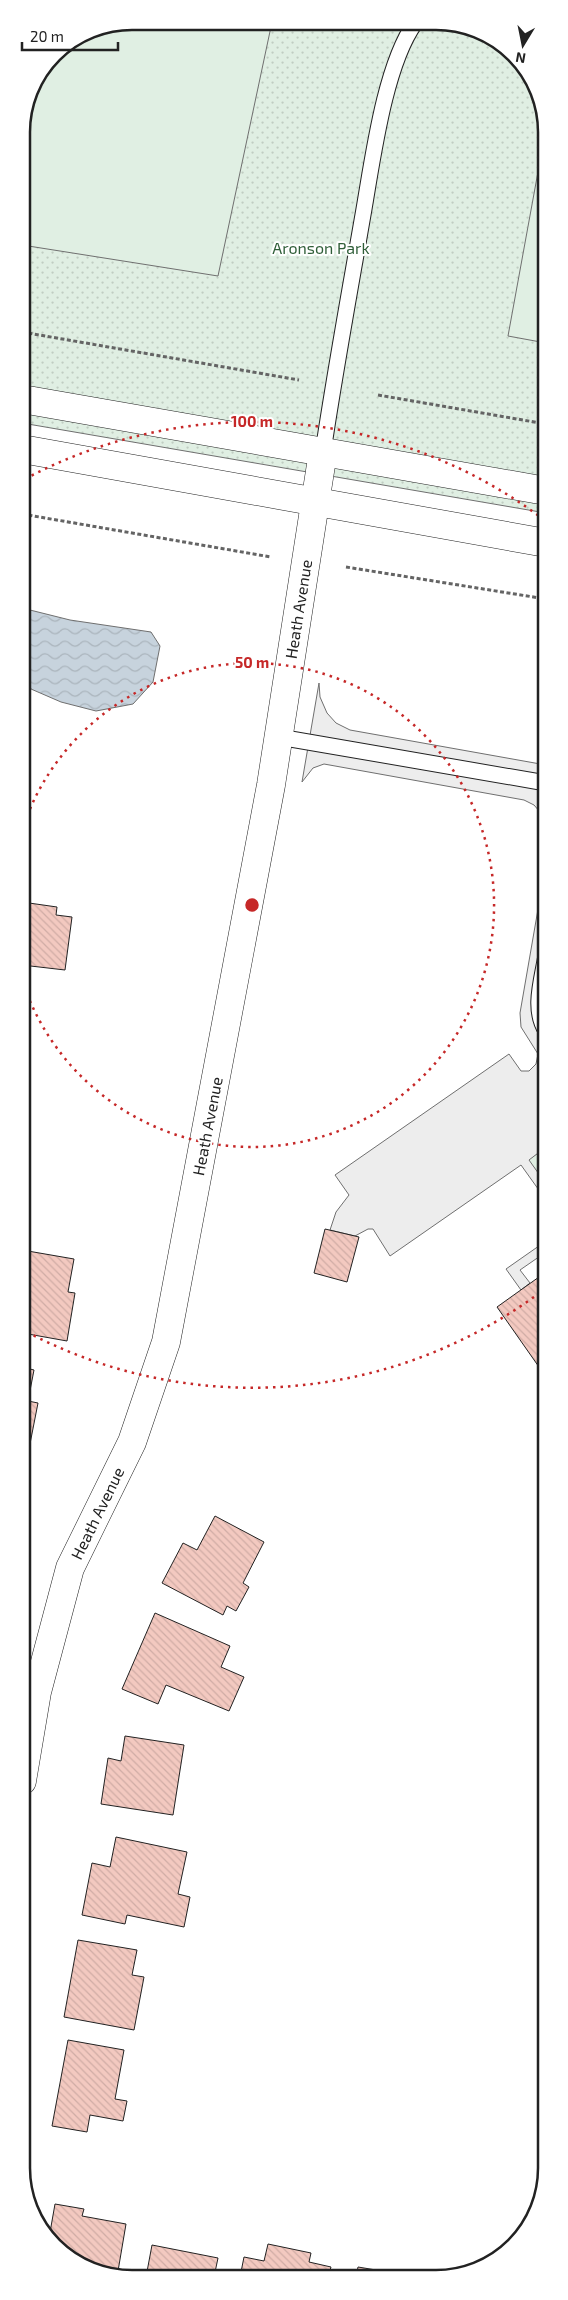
<svg xmlns="http://www.w3.org/2000/svg" width="568" height="2300" font-family="'Exo 2',sans-serif">
<style>
.grass{fill:url(#grass-tufts);stroke:#6f6f6f}
.park{fill:url(#park-dots);stroke:#6f6f6f}
.garden{fill:#e0efe3;stroke:#6f6f6f}
.parking{fill:#ededed;stroke:#6f6f6f}
.water{fill:url(#water-waves);stroke:#6f6f6f}
.building{fill:url(#building-back-hatch);stroke:#222}
.lines{fill:none;stroke-linecap:round;stroke-linejoin:round}
.service-casing{stroke:#222;stroke-width:17}
.minor-casing{stroke:#222;stroke-width:29}
.secondary-casing{stroke:#222;stroke-width:29}
.path{stroke:#646464;stroke-width:3;stroke-dasharray:4 2.5;stroke-linecap:butt}
.service{stroke:#fff;stroke-width:15}
.minor{stroke:#fff;stroke-width:28}
.secondary{stroke:#fff;stroke-width:28}
.ring{fill:none;stroke:#c62828;stroke-width:2.5;stroke-dasharray:2.5 5}
.labels{text-anchor:middle;dominant-baseline:central;stroke-width:4;stroke-linejoin:round;paint-order:stroke}
.park-label{font-size:16px;fill:#2f5e38;stroke:#fff}
.street-label{font-size:16px;fill:#222;stroke:#fff}
.rim{fill:none;stroke:#222;stroke-width:2.5}
.centre{fill:#c62828;stroke:#fff;stroke-width:2.5}
.ring-label{font-size:15px;text-anchor:middle;font-weight:bold;fill:#c62828;stroke:#fff;stroke-width:4;stroke-linejoin:round;paint-order:stroke}
</style>
<defs>
<pattern id="grass-tufts" width="24" height="20" patternUnits="userSpaceOnUse" patternTransform="scale(1.25)"><rect width="24" height="20" fill="#e0efe3"/><path d="M3 7l-1-3M5 7V3M7 7l1-3M15 17l-1-3M17 17v-4M19 17l1-3" fill="none" stroke="#c0cdc2"/></pattern>
<pattern id="park-dots" width="8" height="8" patternUnits="userSpaceOnUse" patternTransform="scale(1.25)"><rect width="8" height="8" fill="#e0efe3"/><path d="M2 2h.1M6 6h.1" fill="none" stroke="#c0cdc2" stroke-width="1.8" stroke-linecap="round"/></pattern>
<pattern id="water-waves" width="16" height="10" patternUnits="userSpaceOnUse" patternTransform="scale(1.25)"><rect width="16" height="10" fill="#c7d3dd"/><path d="M0 5q4-4 8 0t8 0" fill="none" stroke="#abb5bd"/></pattern>
<pattern id="building-back-hatch" width="6" height="6" patternUnits="userSpaceOnUse" patternTransform="scale(1.25)"><rect width="6" height="6" fill="#f3c9c0"/><path d="M-1 5l2 2M0 0l6 6M5-1l2 2" fill="none" stroke="#d0aca5"/></pattern>
</defs>
<rect width="100%" height="100%" fill="#fff"/>
<path class="grass" d="M546,1147V1184L528,1160Z"/>
<path class="park" d="M132,21L458,23L519,59L546,117V513L22,423L21,125L30,89L54,53L90,30Z"/>
<path class="garden" d="M132,21L272,22L218,276L22,245L21,125L30,89L54,53L90,30Z
M546,128V343L508,336Z"/>
<path class="parking" d="M319,683L320,697L327,713L336,723L350,730L546,765V819L534,805L524,800L324,764L313,768L302,782Z
M546,863V1147L529,1160L546,1184V1200L521,1165L390,1256L373,1229H368L355,1236L330,1230L336,1212L349,1195L335,1175L509,1054L521,1071H529L536,1064L538,1054L521,1027L520,1013Z
M546,1241V1252L520,1270L530,1283L521,1290L506,1269Z"/>
<path class="water" d="M22,608L70,620L151,632L160,646L153,682L133,704L96,711L61,702L31,689L22,668Z"/>
<path class="building" d="M22,902L57,907L56,915L72,917L65,970L22,965Z
M325,1229L359,1237L347,1282L314,1273Z
M22,1250L74,1259L68,1292L75,1293L67,1341L28,1334L30,1324L22,1322Z
M546,1272V1377L497,1307Z
M22,1367L34,1370L28,1401L38,1403L28,1454L22,1453Z
M215,1516L264,1542L243,1583L249,1587L236,1611L227,1606L223,1615L162,1583L183,1543L197,1550Z
M155,1613L230,1646L221,1667L244,1677L229,1711L166,1685L158,1704L122,1689Z
M125,1736L184,1745L173,1815L101,1804L108,1758L121,1761Z
M116,1837L187,1852L178,1894L190,1897L184,1927L127,1915L125,1924L82,1915L92,1863L110,1867Z
M78,1940L137,1950L132,1975L144,1977L134,2030L64,2017Z
M68,2040L124,2050L115,2099L127,2101L123,2121L90,2115L87,2132L52,2126Z
M55,2204L84,2209L82,2216L126,2224L117,2277H110L53,2246L49,2238Z
M268,2244L311,2253L309,2262L331,2267L328,2277H240L244,2257L264,2261Z
M152,2245L218,2258L214,2277H146Z
M358,2267L424,2278L356,2277Z"/>
<g class="lines">
<defs>
<path id="service" d="M323,452C335,371 350,290 364,209C373,157 385,65 415,23
M279,737L546,783
M546,955C542,980 532,1009 546,1031"/>
<path id="minor" d="M22,1781L37,1692L70,1568L132,1442L166,1342L271,785L323,452"/>
<path id="secondary" d="M22,399L546,491
M22,449L546,543"/>
</defs>
<use href="#service" class="service-casing"/>
<use href="#minor" class="minor-casing"/>
<use href="#secondary" class="secondary-casing"/>
<path class="path" d="M22,332L299,380
M378,395L546,424
M22,514L271,557
M346,567L546,599"/>
<use href="#service" class="service"/>
<use href="#minor" class="minor"/>
<use href="#secondary" class="secondary"/>
</g>
<g class="ring">
<path d="M22 830A242 242 0 1 1 22 980"/>
<path d="M546 1288A483 483 0 0 1 25 1331M25 479A483 483 0 0 1 543 519"/>
</g>
<g class="labels">
<g class="park-label">
<text x="321" y="247">Aronson Park</text>
</g>
<g class="street-label">
<text transform="translate(298 609) rotate(-81)">Heath Avenue</text>
<text transform="translate(207 1126) rotate(-79)">Heath Avenue</text>
<text transform="translate(97 1513) rotate(-64)">Heath Avenue</text>
</g>
</g>
<path d="M0 0H568V2300H0ZM132 30H436A102 102 0 0 1 538 132V2168A102 102 0 0 1 436 2270H132A102 102 0 0 1 30 2168V132A102 102 0 0 1 132 30Z" fill="#fff" fill-rule="evenodd"/>
<path class="rim" d="M132 30H436A102 102 0 0 1 538 132V2168A102 102 0 0 1 436 2270H132A102 102 0 0 1 30 2168V132A102 102 0 0 1 132 30Z"/>
<circle cx="252" cy="905" r="8" class="centre"/>
<g class="ring-label">
<text x="252" y="427">100 m</text>
<text x="252" y="668">50 m</text>
</g>
<g transform="translate(523 45) rotate(190)" stroke="#ffffff" stroke-width="4" paint-order="stroke">
<path d="M0-4L9 19L0 12L-9 19Z" fill="#222222"/>
<text y="-8" font-size="14" font-weight="bold" text-anchor="middle" fill="#222222">N</text>
</g>
<path d="M22 42v8h96v-8" fill="none" stroke="#222222" stroke-width="2.5"/>
<text x="30" y="42" font-size="15" fill="#222222" stroke="#ffffff" stroke-width="4" paint-order="stroke">20 m</text>
</svg>
